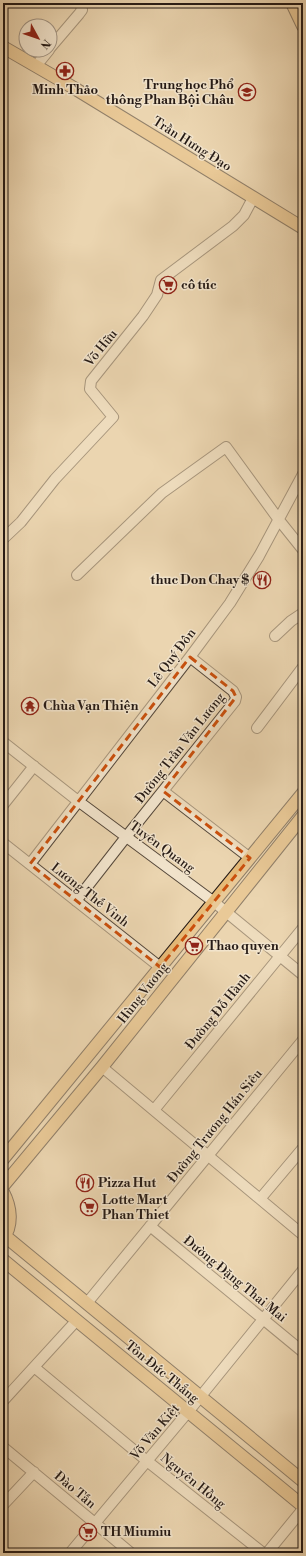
<svg xmlns="http://www.w3.org/2000/svg" width="306" height="1556" font-family="'Libre Bodoni',serif">
<style>
.lines{fill:none;stroke-linecap:round;stroke-linejoin:round}
.minor-casing{stroke:#56493c;stroke-width:12}
.major-casing{stroke:#251a15;stroke-width:14}
.minor{stroke:#f2e4cc;stroke-width:10}
.major{stroke:#e6ba78;stroke-width:12}
.marked{fill:none;stroke:#cb500d;stroke-width:3;stroke-dasharray:8 5;stroke-linejoin:round}
.labels{text-anchor:middle;dominant-baseline:central;stroke-width:3;stroke-linejoin:round;paint-order:stroke}
.poi-label{font-size:13px;font-weight:bold;fill:#251a15;stroke:#f2e4cc;text-anchor:start}
.street-label{font-size:13px;fill:#251a15;stroke:#f2e4cc}
</style>
<rect width="100%" height="100%" fill="#ebd5b0"/>
<filter id="stains"><feTurbulence type="fractalNoise" baseFrequency=".005" numOctaves="4"/><feColorMatrix values="0 0 0 0 .2 0 0 0 0 .09 0 0 0 0 .02 0 0 0 .5 -.17"/></filter>
<radialGradient id="worn" r=".72"><stop offset=".6" stop-color="#630" stop-opacity="0"/><stop offset="1" stop-color="#630" stop-opacity=".3"/></radialGradient>
<g class="lines">
<defs>
<path id="minor" d="M50,48L79,14L82,10L81,6
M36,66L49,50
M3,539L21,522L55,479L113,417L90,389L91,381L143,316L157,295L161,280L233,226L244,215L253,198
M77,575L162,493L226,447L279,520L303,550
M275,636L291,621L303,613
M257,728L303,667
M3,742L78,801L214,902L303,975
M163,791L250,858
M3,805L34,766
M3,843L160,967
M30,864L190,657L230,603L259,556L303,474
M76,901L126,837L235,701L236,697L233,691L190,657
M102,1067L303,1235
M154,1110L303,928
M260,1199L303,1148
M150,1226L303,1352
M87,1303L303,1040
M34,1367L147,1461L263,1553
M3,1401L77,1320
M3,1447L131,1553
M3,1505L34,1472
M70,1553L188,1412L303,1270
M267,1553L303,1509"/>
<path id="major" d="M292,3L303,26
M3,47L74,88L303,228
M3,1159L303,793
M3,1186L102,1067L303,816
M3,1192C11,1207 13,1225 3,1239
M5,1236L303,1481
M3,1260L303,1506"/>
</defs>
<use href="#minor" class="minor-casing"/>
<use href="#major" class="major-casing"/>
<use href="#minor" class="minor"/>
<use href="#major" class="major"/>
</g>
<path d="M0 0H306V1556H0ZM190,657L233,691L236,697L163,791L250,858L160,967L30,864Z" fill="#ebd5b0" fill-opacity=".55" fill-rule="evenodd"/>
<path class="marked" d="M190,657L233,691L236,697L163,791L250,858L160,967L30,864Z"/>
<defs>
<symbol id="pharmacy-ring" viewBox="-11 -11 22 22"><circle r="9.5" fill="#f2e4cc" stroke="#8f2418" stroke-width="1.5"/><path d="M-2-6h4v4h4v4h-4v4h-4v-4h-4v-4h4Z" fill="#8f2418"/></symbol>
<symbol id="school-ring" viewBox="-11 -11 22 22"><circle r="9.5" fill="#f2e4cc" stroke="#8f2418" stroke-width="1.5"/><path d="M0-5L7-2L0 1L-7-2ZM-4 1L0 2.5L4 1V4Q0 6-4 4Z" fill="#8f2418"/></symbol>
<symbol id="supermarket-ring" viewBox="-11 -11 22 22"><circle r="9.5" fill="#f2e4cc" stroke="#8f2418" stroke-width="1.5"/><path d="M-6-5.5h2.5l.6 2H6L4.5 2H-2.5L-4.4-4H-6ZM-1.5 3.2a1.3 1.3 0 1 0 .1 0ZM3 3.2a1.3 1.3 0 1 0 .1 0Z" fill="#8f2418"/></symbol>
<symbol id="restaurant-ring" viewBox="-11 -11 22 22"><circle r="9.5" fill="#f2e4cc" stroke="#8f2418" stroke-width="1.5"/><path d="M-5-6h1v4h1v-4h1v4h1v-4h1v5L-1.5 .5V6h-2V.5L-5-1ZM5-6V6H3V1.5H1.5Q1.5-4 5-6Z" fill="#8f2418"/></symbol>
<symbol id="temple-ring" viewBox="-11 -11 22 22"><circle r="9.5" fill="#f2e4cc" stroke="#8f2418" stroke-width="1.5"/><path d="M0-6L5-2H3V0L6.5 2.5H4V6H1.5V3h-3V6H-4V2.5H-6.5L-3 0V-2H-5Z" fill="#8f2418"/></symbol>
</defs>
<g fill-rule="evenodd">
<use href="#pharmacy-ring" x="55" y="61" width="20" height="20"/>
<use href="#school-ring" x="237" y="82" width="20" height="20"/>
<use href="#supermarket-ring" x="158" y="275" width="20" height="20"/>
<use href="#restaurant-ring" x="252" y="570" width="20" height="20"/>
<use href="#temple-ring" x="20" y="696" width="20" height="20"/>
<use href="#supermarket-ring" x="184" y="936" width="20" height="20"/>
<use href="#restaurant-ring" x="75" y="1173" width="20" height="20"/>
<use href="#supermarket-ring" x="79" y="1197" width="20" height="20"/>
<use href="#supermarket-ring" x="78" y="1522" width="20" height="20"/>
</g>
<g class="labels">
<g class="poi-label">
<text x="234" y="85" text-anchor="end">Trung học Phổ<tspan x="234" dy="15">thông Phan Bội Châu</tspan></text>
<text x="65" y="90" text-anchor="middle">Minh Thảo</text>
<text x="181" y="285">cô túc</text>
<text x="249" y="580" text-anchor="end">thuc Don Chay $</text>
<text x="43" y="706">Chùa Vạn Thiện</text>
<text x="207" y="946">Thao quyen</text>
<text x="98" y="1183">Pizza Hut</text>
<text x="102" y="1200">Lotte Mart<tspan x="102" dy="15">Phan Thiet</tspan></text>
<text x="101" y="1532">TH Miumiu</text>
</g>
<g class="street-label">
<text transform="translate(192 144) rotate(32)">Trần Hưng Đạo</text>
<text transform="translate(101 348) rotate(-51)">Võ Hữu</text>
<text transform="translate(172 658) rotate(-53)">Lê Quý Đôn</text>
<text transform="translate(180 748) rotate(-52)">Đường Trần Văn Lương</text>
<text transform="translate(162 847) rotate(36)">Tuyên Quang</text>
<text transform="translate(90 895) rotate(38)">Lương Thế Vinh</text>
<text transform="translate(143 993) rotate(-52)">Hùng Vương</text>
<text transform="translate(218 1011) rotate(-51)">Đường Đỗ Hành</text>
<text transform="translate(215 1126) rotate(-51)">Đường Trương Hán Siêu</text>
<text transform="translate(235 1279) rotate(39)">Đường Đặng Thai Mai</text>
<text transform="translate(162 1372) rotate(39)">Tôn Đức Thắng</text>
<text transform="translate(155 1432) rotate(-50)">Võ Văn Kiệt</text>
<text transform="translate(193 1481) rotate(39)">Nguyên Hồng</text>
<text transform="translate(75 1490) rotate(40)">Đào Tấn</text>
</g>
</g>
<rect width="306" height="1556" fill="none" stroke="#ebd5b0" stroke-width="16"/>
<rect x="4" y="4" width="298" height="1548" fill="none" stroke="#251a15" stroke-width="2"/>
<rect x="8" y="8" width="290" height="1540" fill="none" stroke="#251a15"/>
<g transform="translate(38 38) rotate(130)"><circle r="19" fill="#f2e4cc" stroke="#a09383"/>
<path d="M0-3L7 15L0 10L-7 15Z" fill="#8f2418"/>
<text y="-6" font-size="11" font-weight="bold" text-anchor="middle" fill="#251a15">N</text>
</g>
<rect width="100%" height="100%" filter="url(#stains)"/>
<rect width="100%" height="100%" fill="url(#worn)"/>
</svg>
